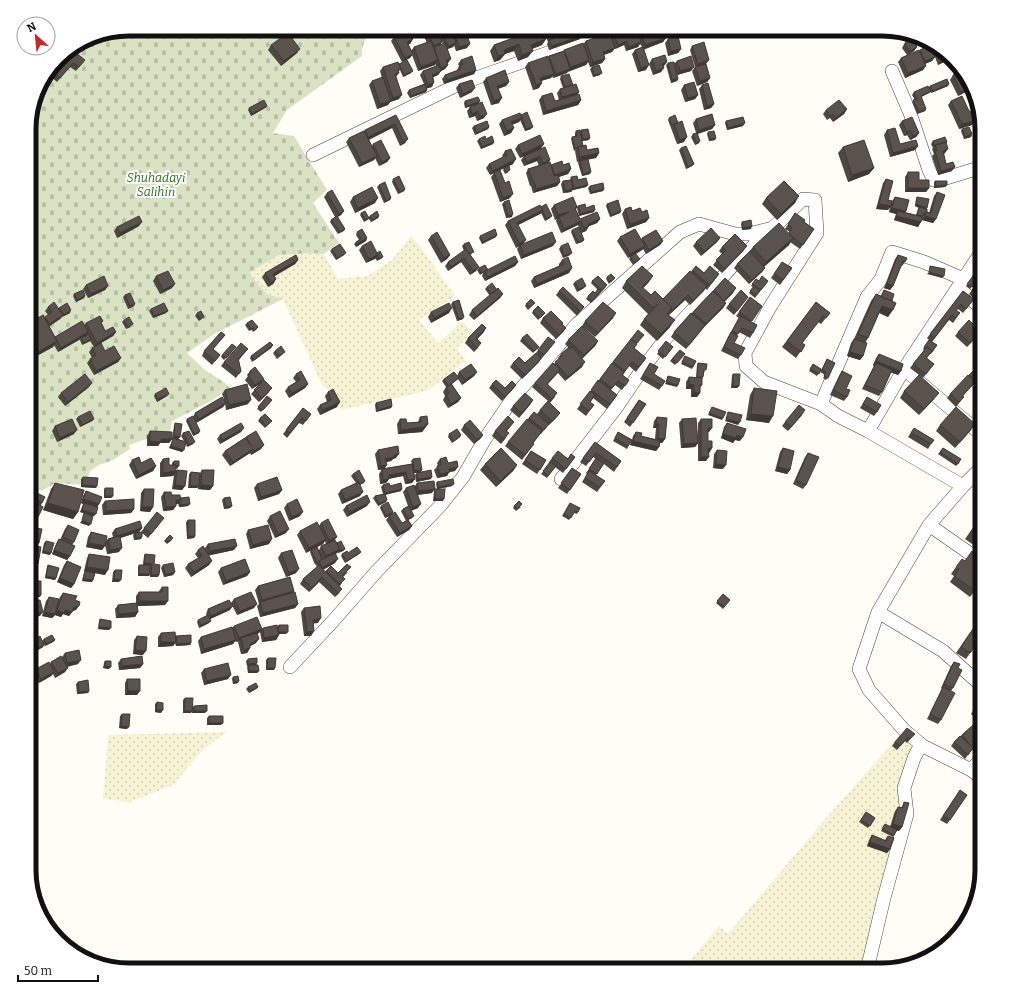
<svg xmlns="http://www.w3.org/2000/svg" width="1011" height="999" font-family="Bitter,serif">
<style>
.farmland{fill:url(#farmland-dots)}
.cemetery{fill:url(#cemetery-stones)}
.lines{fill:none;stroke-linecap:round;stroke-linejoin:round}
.street-casing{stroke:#444;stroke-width:14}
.street{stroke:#fff;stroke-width:13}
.wall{fill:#4d4742;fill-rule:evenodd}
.shaded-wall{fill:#3f3936}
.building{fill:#5a524d;stroke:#3f3936}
.labels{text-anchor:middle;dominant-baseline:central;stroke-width:4;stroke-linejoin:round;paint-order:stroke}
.park-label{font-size:12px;font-style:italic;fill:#2f6b1f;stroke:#fff}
.rim{fill:none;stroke:#111;stroke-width:5}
</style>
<defs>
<pattern id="farmland-dots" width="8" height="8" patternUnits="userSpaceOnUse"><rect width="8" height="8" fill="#f6f3d4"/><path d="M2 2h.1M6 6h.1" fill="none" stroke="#d2cfb5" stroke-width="1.8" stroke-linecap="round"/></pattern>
<pattern id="cemetery-stones" width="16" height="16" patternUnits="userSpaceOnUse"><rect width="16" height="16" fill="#d9e3c4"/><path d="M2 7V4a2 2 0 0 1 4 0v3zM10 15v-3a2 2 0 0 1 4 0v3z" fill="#b9c2a7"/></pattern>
</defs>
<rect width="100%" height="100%" fill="#fffdf5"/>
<path class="farmland" d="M411,236L420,246L455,296L419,320L438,343L462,321L472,332L457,348L466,361L427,391L341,410L335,394L322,385L283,299L267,294L252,277L250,272L279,255L312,253L324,254L338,279L367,276L392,260Z
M904,730L918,750L867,970H682L719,926L728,934L821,824Z
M226,732L202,751L173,785L130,802L103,799L108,735Z"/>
<path class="cemetery" d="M129,29H375C366,36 361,45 362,56L287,110L273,133L294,136L327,190L313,203L339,243L324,254L312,253L279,255L250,272L252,277L267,294L283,299L216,333L187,353L205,370L225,383L230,388L211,401L172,421L169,435L143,440L129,445L130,449L113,460L99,465L90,471L86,485L56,483L43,490L34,492L31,503H29V122L39,84L63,54L91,37Z"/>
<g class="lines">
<defs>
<path id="street" d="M892,71L910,113L929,170L934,180L943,179L982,167
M313,155L459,84L616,29
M960,289L982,309
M904,369L982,435
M821,404L867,297L881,279L892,252L924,262L963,279
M868,431L904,369L982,251
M982,467L963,486L929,525L878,612L859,669L869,690L904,730L923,746L971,770L982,778
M561,479L616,408L641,371L666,338L701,301L735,263L772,229
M929,525L982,562
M878,612L943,651L982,686
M290,667L334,620L376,572L440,506L463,477L485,439L513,398L577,324L680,232L699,224L735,234H749L773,228L803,199L815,200L817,233L770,307L745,353L746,366L764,382L821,404L838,416L868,431L963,486
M971,770L982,758
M867,970L884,898L907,814L904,788L914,758L918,750L923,746"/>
</defs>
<use href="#street" class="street-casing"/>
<use href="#street" class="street"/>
</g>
<path class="wall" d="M341,29H356L344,35Z
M405,29H418L410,34L413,39L410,44H408L411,51L414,47L427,43L421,30V29H443L437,32L442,42L440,45L443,44L439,35L442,30L454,37L455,36L467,48L456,51L454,45L453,47L447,49V63L448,65L445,69L441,71L438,75L433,77L434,82L432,87L427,88L426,92L410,98L407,93L409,90L424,84L420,75L423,71L436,66L435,63V65L418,71L412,55L410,58L402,62L391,41L394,37L406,31Z
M506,29H516L508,33Z
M529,29H552L555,38L558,37L557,34L560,30L580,39L549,50L547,44L548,42L543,30L546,39L542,45L532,49L528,57L518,61L514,51L505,54L500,60L494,62L490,51L494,45L530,32Z
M613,32L640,38L642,35L666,38L663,42L644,49L646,70L638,72L632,54L635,50L642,47L640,44L638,47L626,51L624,45L615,49V48L612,52L604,55L605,59L602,63L590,67L588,62L586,65L568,71L567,73L553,78L552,76L551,78L541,81L539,88L533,90L525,67L528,63L549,57V56L564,51V50L583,44L586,41L611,35Z
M909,35L916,37L914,41L917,47L914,51L907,55L902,48Z
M918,37L926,39L946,54L947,58L944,62L938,65L935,57L932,61L925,64L923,70L905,78L898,62L901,58L919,51L923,49Z
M292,38L297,53L281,66L268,50L271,45Z
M668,39L681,49L678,53L668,56L665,43Z
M692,46L706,64L710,78L707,82L697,86L692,71L695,67L690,50Z
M63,54L85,60L76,71L70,67L57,82L50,76L62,60L60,58Z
M951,58L957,63L960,68L954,70L950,60Z
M652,59L664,66L663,67L661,72L653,75L649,64Z
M461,60L476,70L474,74L444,84L442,79L445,75L457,71V70L459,66L458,64Z
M677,61L691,71L677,75L678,79L677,81L671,83L666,65L668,63L674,64Z
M399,64L411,73L403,77L400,70L398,72L399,73L396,77L399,99L390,102L388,105L377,109L369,85L372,81L382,78L380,71L383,67Z
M592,67L600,75L593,77L590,69Z
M953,75L961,77L964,75L973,88L958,96L950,80Z
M561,76L573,85L579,92L577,94L581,100L578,105L543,115L539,100L542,96L555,101L559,100L557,93L560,89L563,88L560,79Z
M486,78L509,82L506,86L498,89L499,103L491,105L483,82Z
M459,84L472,92L460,98L456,88Z
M684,85L698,95L695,99L685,102L681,90Z
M702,85L714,104L711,108L704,110L699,89Z
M930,86H948L931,93V92L921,97L926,109L925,111L917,114L912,102L915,100L912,95L914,92L929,87Z
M465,101L478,104L465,108L464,103Z
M951,101L969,111L974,121L972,125L959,129L948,105Z
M482,102L484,118L477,121L475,116L469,118L467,111L470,107Z
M267,106L265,108L251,116L248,110L249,108Z
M847,109L844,114L833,122L830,118L827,120L823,114L826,110Z
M396,115L405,143L400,146L392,128L369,140L372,146L373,144L390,158L387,162L379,166L375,158L374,160L359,167L346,142L349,138Z
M520,115L531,129L525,131L520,120L519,122L512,125L514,128L511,133L504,136L499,124L502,120Z
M675,115L684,142L677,144L671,128L672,127L671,128L668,120L669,118Z
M696,119L715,125L712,129L698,134L699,143L695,145L691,137L693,134L696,133L693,123Z
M726,121L743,126L727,130L725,123Z
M902,121L919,133L916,137L910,140L907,135L904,136L899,125Z
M474,126L489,127L488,129L475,135L472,128Z
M962,129L972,134L971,137L964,139L961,131Z
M581,130L589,140L582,141L583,146L587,150L599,153L596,158L588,159L590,174L582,176L578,163L579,161L577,162L575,151L576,150L574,151L571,139L572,137L575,136V133L576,131L580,132Z
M887,130L900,144L918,146L915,150L890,157L884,135Z
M708,132L716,138L715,140L709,141L707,134Z
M479,139L494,142L493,144L481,149L477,141Z
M933,141L946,143L945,153L944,154L946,164L952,171L938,175L932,156L934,154L932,149L933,148L931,144Z
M544,144L541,148L550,160L548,163L551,166V165H563L571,169L568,174L559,177L560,182L557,186L533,193L531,186H530L526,173L528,169L539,166L537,161L524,166L521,160L524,156L520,158L515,149L518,145Z
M843,147L874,168L869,174L848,182L838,153Z
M681,148L694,164L692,166L686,169L679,150Z
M505,151L513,164L497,171L505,183L510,198L500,202L491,177L494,173L490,175L486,168L489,164L503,157L502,156Z
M504,168L509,172L505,174L503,170Z
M908,172L929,188L926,192H905V177Z
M571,177L578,180L588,185L586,187L573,190L571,192L563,193L561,184L563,181L570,180Z
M393,179L405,189L404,191L398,194L392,182Z
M886,179L888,200L892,201L895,197L906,211L905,212L916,215L918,209L919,208L915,206L916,199L917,197L927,208V212L929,213L934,196L937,192L936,219L933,223L922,220L924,215L918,227L894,220L896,214L889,212L890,207L888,210L876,209L883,183Z
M935,181L947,185L945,187L934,188V183Z
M379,185L391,198L390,200L384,203L377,187Z
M590,186L604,189L603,191L590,194L588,188Z
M327,193L344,211L341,215L337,217L345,229L344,231L338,234L330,222L331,220L335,217L324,197Z
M353,197L375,203L355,213L350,202Z
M766,198L795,203L777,220L762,204Z
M504,202L512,217L506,218L502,204Z
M607,204L621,211L620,213L610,217L606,206Z
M554,205L577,207L578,206L586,208L594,212L579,216L577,208L575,210L580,219H600L597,223L589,226L586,231L581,233L578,225L561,233L556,221L557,219L555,220L551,209Z
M541,207L550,218L545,221L541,213L540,214L518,225L523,244L553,246L521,259L517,249L519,246L516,248L505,225L508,221Z
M625,209L642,212L649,218L646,222L627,229L622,214Z
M361,213L369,217L370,216H379L378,218L371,222L369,219L364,222L360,215Z
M795,213L804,222L814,229L800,249L790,242L789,245L764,267L765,268L762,272L749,284L734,268L737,264L748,253L753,247L788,233L790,232L785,229Z
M742,222L751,229L742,230L741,224Z
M139,226L117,238L114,231L117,227Z
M572,230L584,240L582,242L576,244L571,232Z
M357,232L367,238L366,241L356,247L354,244L356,242L359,240L356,235Z
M431,236L450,255L447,259L441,263L428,240Z
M480,236L496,237L482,244L479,238Z
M620,237L641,240L642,238L663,241L660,245L646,254L643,249L642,250L636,254L638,261L633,265L629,259L631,256L628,258L617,241Z
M720,238L717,242L701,256L693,246L696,242Z
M464,244L472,254L470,255L476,271L470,275L461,262L448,271L445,266L448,262L464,251L462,246Z
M362,246L377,253L383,257L381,259L377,261L375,258L366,263L359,250Z
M561,246L570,255L563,258L559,249Z
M722,247L744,250L722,273L713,265L722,254L719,251Z
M332,249L344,255L336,260L330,251Z
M898,255L905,262L902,266H901L893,286L890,290L884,288L895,259Z
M298,260L295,264L274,276L276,279L273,284L268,287L262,277L265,273Z
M562,260L569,273L534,288L531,281L534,277L559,266V264Z
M518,262L515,266L485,281L482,276L483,273L480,275L477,270L479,268L487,270Z
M782,262L792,268L780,285L771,278Z
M696,266L704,273L719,274L707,290L705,288L690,305L685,300L669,315L670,327L657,341L640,325L644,319L648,314L622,288L626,281L653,276L648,283L643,288L651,295L663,299L691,272Z
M979,268L982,273L970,289L966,286Z
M156,276L172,288L160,294L153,281Z
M607,277L613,280L609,284L606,279Z
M725,278L733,293L724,302L726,303L723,308L705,326L686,349L671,337L674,332Z
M756,279L759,281H768L755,298L749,293L753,287L751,286Z
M592,281L606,287L591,303L586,299L588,296L595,293L598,290L591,283Z
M575,282L584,288L577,292L573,284Z
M86,285L108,286L105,290L88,298L83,289Z
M982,286V306L969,294L972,290Z
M487,287L497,290L503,294L500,298L474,320L469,315L472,310L490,296L485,289Z
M884,290L892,301L888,317L879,313L868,338L865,343L863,356L860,360L847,356L851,343L854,339L871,301L876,294L881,296Z
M559,291L584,307L577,316L556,295Z
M963,291L974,299L963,313L958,309L956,311L960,313L953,323L949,320L932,342L937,345L931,354H930L927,358L934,364L923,378L910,368L924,350L923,349L929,340L927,338Z
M74,294L85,296L84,298L76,302L73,296Z
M125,295L134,306L128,309L123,297Z
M748,297L734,315L726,308L729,304Z
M750,297L762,306L751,322L753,333L750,338L739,332L737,335L734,343L741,355L738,359L721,351L728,337L739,318L736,316Z
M453,302L463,319L457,321L451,304Z
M816,302L830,313L821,324L818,322L802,343L805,345L796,358L782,347Z
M526,304L533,305L528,310L525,306Z
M48,307L59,309V308L70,313L62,317V316L60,319L49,326L55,337L84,325L86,323L103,321L101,323L105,331L116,332L113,336L94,347L90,341L82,345L80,340L81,339L58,352L54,345L53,347L33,358L29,351V323L45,318L48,315L45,311Z
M151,309L166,313L153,318L149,311Z
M533,311L545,313L538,320L532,313Z
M431,312L449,313L431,323L428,317Z
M197,313L202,319L199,321L195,316Z
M982,313V331L967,347L955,336L958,332L975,326L977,324L975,322Z
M543,318L563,323L562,325L566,328L563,332L556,339L540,323Z
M613,318L595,337L582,326L585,321Z
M124,320L131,327L126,329L122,322Z
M247,323L258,327L256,330L253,332L252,330L249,331L245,325Z
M486,328L483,333L477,339L478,348L474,352L465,343L468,338Z
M225,335L213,349L220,355L212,365L202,356L204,351Z
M522,338L539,347L533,353L520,341Z
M631,339L637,344L634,348L646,358L636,372L629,366L623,375L629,380L622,390L615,385L611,390L617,395L607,409L593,398L590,403L594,405L586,416L577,409L612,363Z
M568,340L598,341L595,346L582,359V367L565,381L558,373L548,384L555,397L550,403L560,413L557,417L549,425V424L541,434H540L533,443L531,448L522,460L505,446L508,442L534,412L544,420L537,414L540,410L548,401L532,387L535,383L559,359L558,358L561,354L569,348L565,344Z
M666,341L673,347L663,359L657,354Z
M273,345L271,348L252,362L250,358L251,356Z
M552,346L538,363L522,379L510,367L513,363H525L536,353L538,350Z
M236,347L224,360L221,357L222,355Z
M92,348L105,351L121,358L118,362L94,375L87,363L90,359L92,358L89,352Z
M248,349L239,360L241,371L236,378L221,366L224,362Z
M680,350L685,354L675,365L670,361Z
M275,351L283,354L277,359L273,353Z
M879,354L901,371L898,375L891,372L882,392L879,396L862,389L874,366L873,365L876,358Z
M685,356L693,367L692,369L681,364Z
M827,359L828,378L826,380L823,378L825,375L820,372Z
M650,363L654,374L662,386L659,390L640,379Z
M698,363L705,372H704L703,377L702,379V385L700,388V393L697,397H691V389H686V382L689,377L696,378L697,365Z
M982,363V380L975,387L972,385L963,396L964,397L956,407L947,398L950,394Z
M813,364L821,369L817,376L809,371Z
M250,371L261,383L269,392L259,402L251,394L260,384L252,389L245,380L248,376L247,375Z
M842,371L846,389L847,397L844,401L830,395L839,376Z
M459,372H477L474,376L462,385L458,379L452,384L461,398L458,402L448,408L443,400L445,396L443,392L446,387L442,381L444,379L457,376Z
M296,374L308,384L305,388L289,398L285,391L288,387L296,382L293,378Z
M733,374L739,386L737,388H731L732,376Z
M492,384L505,388L516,385L513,389L502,401L489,388Z
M89,387L65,406L58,397L61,393Z
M754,388L769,423L746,420L750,395Z
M225,390L248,404L226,410L225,404L223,407L196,423L199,433L193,436L186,421L187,419L193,417L195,413L224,399L222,394Z
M904,391L934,399L919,415L900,398Z
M328,392L337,407L320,415L317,409L320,405L327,402L325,396Z
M155,394L167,396L157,402L154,396Z
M267,396L272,400L261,412L257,409Z
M867,397L877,412L874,416L860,408Z
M533,400L519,418L510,410L513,406Z
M639,400L646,404L630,427L624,422Z
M376,403L392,406L391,408L376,412L375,405Z
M303,408L311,414L303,425L299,423L287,438L283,434Z
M802,415L788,431L782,426L785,422Z
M78,417L94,419L92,421L80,427L76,419Z
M420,417L428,424L422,432L398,434L397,424L400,419L407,423L418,422Z
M657,417L665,439L662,443H660L659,447L656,451L630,445L631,441L627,449L613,441L618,432L632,440L633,436L636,432L641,436L655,439L656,428H653L654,421Z
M260,418L270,423L265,428L258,421Z
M682,419L698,443L695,447L681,448L679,423Z
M701,419L712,428L708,432V441L712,448L709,453H708L706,461H698V423Z
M175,423L180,437L178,439L184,441L181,436L183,433L193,444L187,447L186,444L182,452L169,448L173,439H172L174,426Z
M727,423L740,441L735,440L733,443L721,438L724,427Z
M464,425L483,435L480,439L474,444L461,430Z
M940,425L971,430L955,448L936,431Z
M55,426L74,434L57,442L52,431Z
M511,426L507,431L506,438L501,444L492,436L495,431Z
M914,428L931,444L928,449L908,437Z
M150,431L172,439L169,443H160L158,446H147V436Z
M241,432L220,444L217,439L220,435Z
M449,434L461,435L460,437L452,443L448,437Z
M246,437L261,449L251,455L250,453L230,466L222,455L225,451Z
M595,442L621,461L614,472L604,464L596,475L605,481L597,492L582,482L587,474L586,473L596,459L593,457L586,466L580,462Z
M783,448L790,470L787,474L775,471L780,452Z
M943,448L958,464L956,466L938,454Z
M378,450L396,458L393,459L391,461L386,462L387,465L384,469L378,470L375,454Z
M717,450L723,469L713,468L714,454Z
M531,451L546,460L537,474L522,464Z
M808,453L806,485L803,489L793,484L805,457Z
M575,457L563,473L555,467L547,478L541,474L550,463L549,462L552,458L568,459Z
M163,459L169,465H172V463L174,461L179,466L177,469L176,468V471L177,470L185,486L182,490L172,489L174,475L173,476L160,477V463Z
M413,459L422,470L421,472L431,479L416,482L415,475L417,473H418H414L415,479L412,483L405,484L403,476L389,479L386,483L380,484L379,474L382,469L412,464L411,461Z
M440,459L448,463L455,471L449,472L447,476L437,478L434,470L438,466L437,463Z
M132,460L141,463L156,466L153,471L136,479L129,465Z
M485,464L517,465L513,471L496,487L480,470Z
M572,468L581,474L567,494L558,488Z
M202,470L213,486L210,490L198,489V487L197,488H188L189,474L191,472L200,473Z
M353,474L365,481L364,483L360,485V496L342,504L338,494L341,490L356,483L351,476Z
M83,477L96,488L81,487V479Z
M437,482L452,486L438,489L443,501H433L434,491L435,489H437L436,484Z
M55,483L78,512L73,519L43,510L51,489Z
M417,483L432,493L418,495V508L411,511L412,518L408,520L412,526L409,530L397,537L386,520L389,516L402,523L406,521L401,511L403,509L408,506L403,492L406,488L415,486Z
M257,484L282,490L279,494L258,501L254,488Z
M383,485L390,486L401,491L385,495L386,502L378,506L373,498L375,496L383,494L381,487Z
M105,488L113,496L111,498H104V490Z
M29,489L42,503L41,505L37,519L34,523L29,521V504L35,507L36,505L29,502Z
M144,489L153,507L150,512L140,511L141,493Z
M86,491L99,504L97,507L94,516L80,512L83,504L81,503L83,496Z
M164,492L181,498L188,506L179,507L178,503V504H176V506L173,510L163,511L161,497Z
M224,498L232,506L230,508L224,509L222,500Z
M105,501L134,509L131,513L103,515L102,505Z
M570,503L578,512L577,514L574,513L569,520L562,516Z
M287,504L300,516L289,521L284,508Z
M346,506H367L347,517L343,510Z
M381,506L393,512L391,515L385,518L380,508Z
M514,506L521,507L516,511L513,508Z
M982,515V551L965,539Z
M270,516L286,533L275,538L267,521Z
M188,520L195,536L194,538L187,539L186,522Z
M161,522L148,538L142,533L141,539L134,540L133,535L135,533L141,532L144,528Z
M321,523L334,540L345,549L343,551L338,553V552L336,554L335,563L323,570L325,572L331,566L338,573L348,572L343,577L342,583L340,586L339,593L335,597L319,582L309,592L300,584L303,579L317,567L316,565V564L315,565L310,552L311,550L306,553L297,535L300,531L319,526ZM325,541L326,544L321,546L319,550L313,549L323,544Z
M68,525L74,542L72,545L70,556L67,560L52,554L56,544L59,539L60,540L65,529Z
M142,528L139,532L120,538L119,552L107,554L105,545L102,550L86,547L88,537L91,532L106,541L108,539L113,537L112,533L115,529Z
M248,530L269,544L250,549L246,534Z
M166,539L172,540L167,544L164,541Z
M46,541L50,555L42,553L44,543Z
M208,544L234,550L209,555V565L191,577L185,568L188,564L198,558L195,554L198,550H205V548Z
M361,552L359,554L345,563L341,556L342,554Z
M281,553L296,573L286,577L278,558Z
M89,554L105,575L95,573L92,582L82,581L84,573L85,571H84L87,558Z
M145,554L154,564L158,577H150V574L149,576H138V567L139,565H143L144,556Z
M67,561L74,584L71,588L57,582L64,565Z
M48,565L56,578L55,580L45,578L47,567Z
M163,565L175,572L173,575L164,577L161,568Z
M956,567L982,581L970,597L950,582L954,576L951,574Z
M221,568L250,572L247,576L223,585L218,572Z
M115,570L119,582H112L113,572Z
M34,581L40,597H33V583Z
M258,586L294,591L293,593L298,604L295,608L260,617L257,606L259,604L255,590Z
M162,587L165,605L137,606L138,612L135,617L116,618L115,609L118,605L136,603V596L139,592H159V591Z
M63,593L75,600L76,610L73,611L69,616L63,614L61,617L55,615L52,618L42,616L46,601L49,597L58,602L60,597Z
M723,594L730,600L723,609L716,603Z
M234,599L254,608L237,615L231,603Z
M304,608L318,623H313L311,636H304L301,612Z
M208,609L230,610L210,619L209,623L199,628L197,622L198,620L207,616L206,614Z
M982,615V636L966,659L956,653Z
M100,619L109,630L98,629L99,621Z
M279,625L286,634H279V635L276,640L262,642L260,632L257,634L256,643L250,646V648L247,653L241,654L238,642L239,641L236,642L235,641L233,644L201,654L198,641L201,637L232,628L234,626L262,629L263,628L278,626Z
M161,633L176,637V636L191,643L190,645L176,646L175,643L173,646L158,647V637Z
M137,636L143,655L133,654L134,640Z
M35,639L44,645L43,647L38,650L33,641Z
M44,639L55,640L53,642L45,646L42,641Z
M65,653L78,664L67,667L65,672L55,678L53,674L51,676L39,683L33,673L36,669L50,664L51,662L62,657Z
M268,658L274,670H266V660Z
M121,659L143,664L140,668L119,670L118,663Z
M248,659L257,665L259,671L257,673H248L247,667L248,666H247L246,661Z
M105,661L109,669L103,668L104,663Z
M954,662L958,668L953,688L951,691L941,720L938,724L927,719L942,689L941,688L951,666Z
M204,669L228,679L204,685L201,673Z
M233,677L238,683L233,684L232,679Z
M127,679L137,695H125V683Z
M78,682L89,691L88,693L77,694L76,684Z
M248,687H258L256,689L249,693L246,689Z
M185,698L193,707L194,706L205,713H192V711L191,713H183V700Z
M157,702L161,713L155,712V704Z
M982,702V723L971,714L974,709Z
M122,714L127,729L119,728L120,716Z
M209,716L221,725H207V718Z
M973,725L970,752L965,759L951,746L954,742Z
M915,734L907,743L905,741L897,750L892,746L895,742Z
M960,790L967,795L947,824L940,820Z
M904,802L902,827L899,831L897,830L893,837L881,831L885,824L890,827L895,811L898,807L901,808Z
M866,812L875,818L868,828L859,822Z
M872,835L885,840L888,836L890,849L887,853L867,846L869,840Z"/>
<path class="shaded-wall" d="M351,29H356L344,35L347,31Z
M414,29H418L409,35L412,31Z
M439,29H443L436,33Z
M511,29H516L508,33Z
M583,35L580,39L549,50L552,46Z
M666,38L663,42L643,50L645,45Z
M413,39L410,44L404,46L407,42Z
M546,39L542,45L526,51L531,45Z
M627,41L624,45L615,49L618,45Z
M442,42L439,47H434L431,50L434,46Z
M641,42L638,47L626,51L629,47Z
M930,42L933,45L932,46L923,50L927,43Z
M456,43L453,47L445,50L448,46Z
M470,44L467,48L456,51L459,47Z
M519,44L514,51L505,54L500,60L494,62L504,50Z
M917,47L914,51L907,55L910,51Z
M615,48L612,52L600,56L603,52Z
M300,49L297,53L281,66L284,61Z
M681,49L678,53L668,56L671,51Z
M533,51L528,57L518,61L522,55Z
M413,54L410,58L402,62L405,58Z
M935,57L932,61L922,65L925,61Z
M947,58L944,62L938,65L941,61Z
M451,59L448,63L443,64L446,60Z
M605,59L602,63L590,67L593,62Z
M438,60L435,65L418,71L421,67Z
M589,60L586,65L568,72L571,67Z
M709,60L706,64L695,68L698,64Z
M667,62L664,66L659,68L662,64Z
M448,65L445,69L439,72L441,68Z
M649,65L646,70L638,72L641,68Z
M926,66L923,70L905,78L908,73Z
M694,67L691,71L677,75L680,71Z
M960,67V68L954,70L956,68Z
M664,68L661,72L653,75L656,71Z
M570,69L567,73L553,78L556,74Z
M476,70L474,74L444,84L447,80Z
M413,71L411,73L403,77L404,75Z
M441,71L438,75L429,79L432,75Z
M602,73L600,75L593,77L594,75Z
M554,74L551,78L537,82L540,78Z
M710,78L707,82L697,86L700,81Z
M678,79L677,81L671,83L672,80Z
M434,82L432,87L425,89L428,85Z
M509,82L506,86L494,90L497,86Z
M542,83L539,88L533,90L536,85Z
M949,84L948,86L931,93L933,91Z
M972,86L973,88L958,96L961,92Z
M475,88L472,92L460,98L463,94Z
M427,90L426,92L410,98L411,96Z
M931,91L929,93L919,98L921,96Z
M579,92L576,96L559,101L562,97Z
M402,95L399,99L390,102L393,98Z
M698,95L695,99L685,102L688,98Z
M502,98L499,103L491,105L494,101Z
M581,100L578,105L543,115L546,111Z
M391,101L388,105L377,109L380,104Z
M480,101L478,104L465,108L467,106Z
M714,104L711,108L704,110L707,106Z
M267,106L265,108L251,116L252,114Z
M847,109L844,114L833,122L836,118Z
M926,109L925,111L917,114L919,112Z
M478,111L475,116L469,118L472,114Z
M487,114L484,118L477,121L480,117Z
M522,118L519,122L508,126L511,122Z
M974,121L972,125L959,129L962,124Z
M745,123L743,126L727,130L728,128Z
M395,124L392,128L365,141L368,137Z
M715,125L712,129L696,134L699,130Z
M489,127L488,129L475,135L477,133Z
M533,127L531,129L525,131L526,129Z
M514,128L511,133L504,136L507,131Z
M910,130L907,135L904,136L907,132Z
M919,133L916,137L910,140L913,136Z
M972,134L971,137L964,139L965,137Z
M687,137L684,142L677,144L680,140Z
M590,138L589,140L582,141L583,139Z
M716,138L715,140L709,141L710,139Z
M408,139L405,143L400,146L403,142Z
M700,141L699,143L695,145L696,143Z
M494,142L493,144L481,149L482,147Z
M544,144L541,148L520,158L522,154Z
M918,146L915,150L890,157L893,153Z
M948,149L945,153L940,155L943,151Z
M599,153L596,158L577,162L580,157Z
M377,156L374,160L359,167L362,163Z
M540,156L537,161L524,166L527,162Z
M390,158L387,162L379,166L382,162Z
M516,159L513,164L490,175L493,171Z
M550,160L547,164L540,167L543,163Z
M694,164L692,166L686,169L688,167Z
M955,167L952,171L938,175L941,171Z
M874,168L869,174L848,182L852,175Z
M571,169L568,174L552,179L555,175Z
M591,172L590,174L582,176L583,174Z
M560,182L557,186L533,193L536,189Z
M588,185L586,187L573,190L574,188Z
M947,185L945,187L934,188L936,186Z
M908,188H929L926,192H905Z
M405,189L404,191L398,194L400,192Z
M573,189L571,192L563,193L565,191Z
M604,189L603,191L590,194L591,192Z
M513,194L510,198L500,202L503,198Z
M799,196L795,203L777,220L781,214Z
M378,198L375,203L355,213L358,208Z
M391,198L390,200L384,203L386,201Z
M879,204L891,206L888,210L876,209Z
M916,204L927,208L926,210L915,206Z
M892,208L906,211L903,215L898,211L896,214L889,212Z
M543,210L540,214L514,227L517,223Z
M595,210L594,212L579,216L580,214Z
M344,211L341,215L336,218L339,214Z
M621,211L620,213L610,217L611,215Z
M569,212L559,217L557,219L555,220L558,215Z
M513,214L512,217L506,218L508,216Z
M379,216L378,218L371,222L372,220Z
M552,216L550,218L545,221L546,219Z
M896,216L921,222L918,227L894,220Z
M925,216L936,219L933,223L922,220Z
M649,218L646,222L627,229L630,224Z
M600,219L597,223L587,227L589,226L586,231L581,233L588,224Z
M581,221L578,225L561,233L564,229Z
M142,222L139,226L117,238L120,233Z
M752,226L751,229L742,230L743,228Z
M497,235L496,237L482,244L483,242Z
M367,238L366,241L356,247L357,244Z
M720,238L717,242L701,256L704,252Z
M793,238L789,245L762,268L766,262Z
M526,240L523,244L516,248L519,243Z
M584,240L582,242L576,244L578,242Z
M663,241L660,245L646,254L649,250Z
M556,242L553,246L521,259L524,255Z
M645,246L642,250L628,258L630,254Z
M747,246L744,250L722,273L725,269Z
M346,253L344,255L336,260L337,258Z
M572,253L570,255L563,258L564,256Z
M378,255L375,259L366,263L369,259Z
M450,255L447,259L441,263L444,258Z
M464,258L461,262L448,271L451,267Z
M298,260L295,264L270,279L273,274Z
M518,262L515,266L485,281L488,277Z
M479,267L476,271L470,275L473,271Z
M572,268L569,273L534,288L537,284Z
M765,268L762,272L749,284L752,280Z
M929,272L944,276L942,278L927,274Z
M653,276L648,283L638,293L642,287Z
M276,279L273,284L268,287L271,283Z
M887,283L893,286L890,290L884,288Z
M175,284L172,288L160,294L163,290Z
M108,286L105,290L88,298L91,294Z
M586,286L584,288L577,292L579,289Z
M707,286L704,291L690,305L693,301Z
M736,288L733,293L721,305L724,301Z
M503,294L500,298L474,320L477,316Z
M688,295L685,300L669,315L672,311Z
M85,296L84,298L76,302L77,300Z
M726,303L723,308L705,326L686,349L706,324Z
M135,304L134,306L128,309L130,306Z
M882,306L893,310L888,317L878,312Z
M452,308L449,313L431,323L434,318Z
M71,310L70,313L62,317L64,315Z
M168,311L166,313L153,318L154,316Z
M616,313L613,318L595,337L598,333Z
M63,315L60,319L47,328L50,324Z
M464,317L463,319L457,321L459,319Z
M675,320L670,327L657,341L661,334Z
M486,328L483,333L473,343L476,338Z
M566,328L563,332L556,339L559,335Z
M982,330L981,332L967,347L970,343Z
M88,332L85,336L58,352L61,348Z
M116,332L113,336L94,347L97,343Z
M91,339L90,341L82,345L84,343Z
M57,341L53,347L33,358L38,352Z
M598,341L595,346L581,359L584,355Z
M273,345L271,348L252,362L254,360Z
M850,352L863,356L860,360L847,356Z
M121,358L118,362L94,375L96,371Z
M541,359L538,363L522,379L525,375Z
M876,361L901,371L898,375L874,366L876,363L874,366L873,365Z
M585,362L582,367L565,381L568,377Z
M477,372L474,376L462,385L465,380Z
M264,379L261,383L252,389L255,385Z
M982,379V380L975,387L978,383Z
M666,382L678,385L677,387L665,384Z
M975,382L972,386L959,400L962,396Z
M92,383L89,387L65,406L68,402Z
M308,384L305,388L289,398L292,393Z
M689,384L694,385L691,389H686Z
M516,385L513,389L502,401L505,397Z
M733,386H739L737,388H731Z
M272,388L269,392L259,402L262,398Z
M694,392L700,393L697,397H691Z
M939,393L934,399L919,415L924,409Z
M169,394L167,396L157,402L158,399Z
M461,398L458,402L448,408L451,404Z
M251,400L248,404L226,410L229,405Z
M533,400L530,405L519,418L522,413Z
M340,402L337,407L320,415L323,410Z
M226,403L223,407L196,423L199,419Z
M392,406L391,408L376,412L378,410Z
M805,410L802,415L788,431L791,427Z
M560,413L557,417L549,425L552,421Z
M709,413L723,418L722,420L708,415Z
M751,414L773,416L769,423L746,420Z
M94,419L92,421L80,427L82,425Z
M726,419L740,422L738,425L725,421Z
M428,424L422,432L398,434L401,430Z
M656,424H659L656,428H653Z
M975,424L971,430L955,448Z
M244,428L241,432L220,444L223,440Z
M708,428H712L709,432H705Z
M77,430L74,434L57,442L60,438Z
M200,431L199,433L193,436L194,434Z
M723,434L737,435L743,437L740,441L735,440L733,443L721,438Z
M461,435L460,437L452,443L454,441Z
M483,435L480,439L474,444L477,440Z
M174,436L180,437L178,439H172Z
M658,438L665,439L662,443H655Z
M161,439H172L169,443H160L158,446H147L150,441Z
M633,441L659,447L656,451L630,445Z
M195,442L193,444L187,447L189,445Z
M698,443L695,447L681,448L684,444Z
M264,445L261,449L251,455L254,451Z
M171,446L184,450L182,452L169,448Z
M708,448H712L709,453H705Z
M253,449L250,453L230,466L233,462Z
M399,454L396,458L393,459L391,461L382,463L385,459L394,455Z
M701,457H709L706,461H698Z
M716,464L726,465L723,469L713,468Z
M387,465L384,469L378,470L381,466Z
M517,465L513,471L496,487L500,481Z
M156,466L153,471L136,479L139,475Z
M458,467L455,471L449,472L447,476L437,478L440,474L449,469Z
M778,467L790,470L787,474L775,471Z
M422,470L420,472L413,473L414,471Z
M176,471L173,476L160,477L163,473Z
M406,472L403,476L386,479L389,475Z
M432,477L431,479L416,482L418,479Z
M389,479L386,483L380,484L383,480Z
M415,479L412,483L405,484L408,480Z
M454,484L452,486L437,489L438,487Z
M82,485L97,486L96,488L81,487Z
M175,485L185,486L182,490L172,489Z
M201,485L213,486L210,490L198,489Z
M190,486H199L197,488H188Z
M402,489L401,491L383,495L385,493Z
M435,489L432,493L415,495L418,491Z
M282,490L279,494L258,501L261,497Z
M363,492L360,496L342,504L345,500Z
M105,496H113L111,498H104Z
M83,499L99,504L96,509L81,503Z
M435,499H444L443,501H433Z
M176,500H181L178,504L173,505Z
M387,500L386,502L378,506L379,504Z
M370,502L367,506L347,517L350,512Z
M48,503L78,512L73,519L43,510Z
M190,504L188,506L179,507L180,505Z
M421,504L418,508L410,511L413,507Z
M176,506L173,510L163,511L166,507Z
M232,506L230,508L224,509L226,507Z
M142,507H153L150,512L140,511Z
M134,509L131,513L103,515L106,511Z
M82,510L96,514L94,516L80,512Z
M303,512L300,516L289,521L292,517Z
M393,512L391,515L385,518L386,516Z
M414,516L412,518L406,521L408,519Z
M82,520L91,524L89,526L80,523Z
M412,526L409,530L397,537L400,533Z
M142,528L139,532L114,540L117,536Z
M289,529L286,533L275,538L278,534Z
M188,536H195L194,538L187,539Z
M142,537L141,539L134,540L136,538Z
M337,537L334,541L326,544L329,540Z
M272,539L269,544L250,549L253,545Z
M326,539L323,544L306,553L309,548Z
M29,541L39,543L36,547L29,546Z
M89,543L105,546L102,550L86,547Z
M237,546L234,550L207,556L210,551Z
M122,548L119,552L107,554L110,550Z
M340,549L337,553L323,560L326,556Z
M345,549L343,551L338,553L339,551Z
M54,550L70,556L67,560L52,554Z
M43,551L51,553L50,555L42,553Z
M361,552L359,554L345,563L347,561Z
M338,559L335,563L319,572L322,568Z
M212,561L209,565L191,577L194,572Z
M29,562L38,564L35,568L29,567Z
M144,563L152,564L150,566L143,565Z
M87,567L108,570L105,575L84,571Z
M299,569L296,573L286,577L289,573Z
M175,572L173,575L164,577L165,575Z
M250,572L247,576L223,585L226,581Z
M139,574H150L149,576H138Z
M151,575H159L158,577H150Z
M46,576L56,578L55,580L45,578Z
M322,577L319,582L309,592L312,588Z
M60,578L74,584L71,588L57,582Z
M83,579L93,580L92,582L82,581Z
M114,579L121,580L119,582H112Z
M342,589L339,593L335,597L338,593Z
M294,591L291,595L260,603L262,600Z
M34,595H41L40,597H33Z
M139,601H168L165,605L136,606Z
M257,604L254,608L237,615L240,611Z
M298,604L295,608L260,617L263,613Z
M79,606L76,610L71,611L72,612L69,616L63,614L61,617L55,615L52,618L42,616L45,612L54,614L57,610H65Z
M233,606L230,610L208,620L211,616Z
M43,612L40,616L29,618V614Z
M138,612L135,617L116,618L119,614Z
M321,618L318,623L310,624L313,620Z
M211,621L209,623L199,628L201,625Z
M99,627L111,628L109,630L98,629Z
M262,629L259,633L242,640L241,638L239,641L236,642L239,638Z
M314,631L311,636H304L307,632Z
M278,632H288L286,634H277Z
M279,635L276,640L262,642L264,638Z
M259,639L256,643L247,648L250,644Z
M55,640L53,642L45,646L46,644Z
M236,640L233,644L201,654L204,649Z
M161,642H176L173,646L158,647Z
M191,643L190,645L176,646L177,644Z
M44,645L43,647L38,650L39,648Z
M250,648L247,653L241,654L244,650Z
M135,650L146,651L143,655L133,654Z
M81,660L78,664L64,667L67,663Z
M257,663L256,666L249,665L248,666H247L248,664Z
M143,664L140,668L119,670L122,666Z
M105,666L111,667L109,669L103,668Z
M68,668L65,672L55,678L58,673Z
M267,668H275L274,670H266Z
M249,671H259L257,673H248Z
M54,672L51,676L39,683L41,679Z
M231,675L228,679L204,685L207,681Z
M239,681L238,683L233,684L234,682Z
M258,687L256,689L249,693L250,691Z
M89,691L88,693L77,694L79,692Z
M128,691H140L137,695H125Z
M156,710H163L161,713L155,712Z
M184,711H192L191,713H183Z
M194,711H207L205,713H192Z
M209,723H223L221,725H207Z
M121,726L129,727L127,729L119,728Z
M982,740V742L970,752L965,759L973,748Z
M893,824L902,827L899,831L890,828Z
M870,842L890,849L887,853L867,846Z"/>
<path class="building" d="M426,29H436L442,42L434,46Z
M445,29H451L456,43L448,46L442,30Z
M532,29H537L533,31Z
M538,29H543L546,39L531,45L533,51L522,55L519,44L504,50L505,54L498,56L494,45Z
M545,29H552L556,37L550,40Z
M562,29H581L583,35L552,46L549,40L562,35L560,30Z
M621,29H637L641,42L629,47L627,41L618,45L613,32Z
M657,29H663L666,38L645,45L642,35Z
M292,30L295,34L291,37L300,49L284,61L271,45Z
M408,30L413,39L407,42L413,54L405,58L394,37Z
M466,32L470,44L459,47L455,36Z
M610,33L615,48L603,52L605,59L593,62L586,41Z
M910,35L916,37L914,41L917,47L910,51L905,44Z
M678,36L681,49L671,51L668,39Z
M926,39L930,42L927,43Z
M431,41L438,60L421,67L414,47Z
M704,42L709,60L698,64L692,46Z
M445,43L451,59L446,60L448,65L441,68L434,47Z
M583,43L589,60L571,67L564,50Z
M930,45L935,57L925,61L920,50Z
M935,46L946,54L947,58L941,61Z
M643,47L649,65L641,68L635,50Z
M71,49L85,60L79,67L73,63L60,78L53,72L66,56L63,54Z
M919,50L926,66L908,73L901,58Z
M564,51L570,69L556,74L549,56Z
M665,55L667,62L662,64L664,68L656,71L652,59Z
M472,56L476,70L447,80L445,75L461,69L460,65L463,64L461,60Z
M548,56L554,74L540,78L542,83L536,85L528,63Z
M691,56L694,67L680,71L677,61Z
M952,59L957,63L960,67L956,68Z
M407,60L413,71L404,75L399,64Z
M398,62L401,69L398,70L399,73L395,74L402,95L393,98L383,67Z
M674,62L678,79L672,80L668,63Z
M706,64L710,78L700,81L695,67Z
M439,65L441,71L432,75L434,82L428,85L423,71Z
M599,65L602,73L594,75L592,67Z
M505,70L509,82L497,86L502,98L494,101L486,78Z
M959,72L961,77L964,75L972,86L961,92L953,75Z
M569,74L573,85L565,87L561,76Z
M383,77L391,101L380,104L372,81Z
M947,79L949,84L933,91L930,86Z
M472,80L475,88L463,94L459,84Z
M694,82L698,95L688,98L684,85Z
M708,83L714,104L707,106L702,85Z
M425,84L427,90L411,96L409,90Z
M576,84L579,92L562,97L560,89Z
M928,86L931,91L921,96L926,109L919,112L913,100L917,99L914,92Z
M552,93L555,101L579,94L581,100L546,111L542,96Z
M962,96L969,111H970L974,121L962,124L951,101Z
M478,97L480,101L467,106L465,101Z
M264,100L267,106L252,114L249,108Z
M839,100L847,109L836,118L833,114L830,116L826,110Z
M482,102L487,114L480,117L478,111L472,114L470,107Z
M527,112L533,127L526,129L521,115Z
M520,113L522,118L511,122L514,128L507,131L502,120Z
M712,114L715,125L699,130L696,119Z
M396,115L408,139L403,142L395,124L368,137L365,130Z
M675,115L678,123L674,124L672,125L669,118Z
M743,117L745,123L728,128L726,121Z
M912,117L919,133L913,136L910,130L907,132L902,121Z
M487,121L489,127L477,133L474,126Z
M682,121L687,137L680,140L674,124Z
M969,127L972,134L965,137L962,129Z
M895,128L900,144L916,140L918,146L893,153L887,130Z
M588,129L590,138L583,139L581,130Z
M580,130L583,146L578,147L577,148H575L572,137L577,136L576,131Z
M364,131L377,156L362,163L349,138Z
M714,131L716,138L710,139L708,132Z
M697,133L700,141L696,143L693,134Z
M540,135L544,144L522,154L518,145Z
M485,136L486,139L492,136L494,142L482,147L479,139Z
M945,137L947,142L935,145L934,146L933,141Z
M381,140L390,158L382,162L373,144Z
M864,140L874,168L852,175L843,147Z
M946,142L948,149L943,151L946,164L953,162L955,167L941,171L935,151H937L935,145Z
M586,145L587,150L598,148L599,153L580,157L578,147Z
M686,146L694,164L688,167L681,148Z
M545,147L550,160L543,163L540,156L527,162L524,156Z
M511,149L516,159L493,171L489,164L507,155L505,151Z
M588,159L591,172L583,174L580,161Z
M562,161L563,165L569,163L571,169L555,175L551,165Z
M550,162L554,176L558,175L560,182L536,189L534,182H533L528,169Z
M509,166L510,170L506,172L504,168Z
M500,170L505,183L509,181L513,194L503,198L494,172Z
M908,172H919V180H929V188H908Z
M399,176L405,189L400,192L393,179Z
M577,176L578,180L586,178L588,185L574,188L571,177Z
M886,179L893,181L888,200L892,201L891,206L879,204Z
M571,180L573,189L565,191L563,181Z
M784,181L799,196L781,214L766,198Z
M935,181H947V185L936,186Z
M385,182L391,198L386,201L379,185Z
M603,183L604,189L591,192L590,186Z
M372,187L378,198L358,208L353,197Z
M332,190L344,211L339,214L327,193Z
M937,192L945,195L936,219L925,216L926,212L931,213Z
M573,197L577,207L575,208L580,219L597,212L600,219L588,224L589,226L584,228L581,221L564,229L559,217L569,212L558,215L554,205Z
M895,197L909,200L906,211L892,208Z
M917,197L929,199L927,208L916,204Z
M509,200L513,214L508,216L504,202Z
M618,200L621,211L611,215L607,204Z
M546,204L552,216L546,219L541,207Z
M585,204L586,208L594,205L595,210L580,214L578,206Z
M540,205L543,210L517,223L526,240L519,243L508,221Z
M631,207L632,211L640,208L642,212L647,210L649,218L630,224L625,209Z
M919,207L927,209V212L925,213H924L923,216L917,215Z
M365,211L369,218L366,220L361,213Z
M377,211L379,216L372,220L370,216Z
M898,211L923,217L921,222L896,216Z
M795,213L805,220L804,222L814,229L803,245L792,237L789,233L792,228L788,224Z
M139,216L142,222L120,233L117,227Z
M337,216L345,229L340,232L331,220Z
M751,220L752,226L743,228L742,222Z
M779,223L793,238L766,262L753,247Z
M579,227L584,240L578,242L572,230Z
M711,228L720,238L704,252L696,242Z
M362,229L367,238L357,244L356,242L361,239L357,232Z
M495,229L497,235L483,242L480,236Z
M635,229L645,246L630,254L620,237Z
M656,230L663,241L649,250L642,238Z
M437,232L450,255L444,258L431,236Z
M552,232L556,242L524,255L520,245Z
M735,234L747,246L725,269L716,260L726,250L722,247Z
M371,241L378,255L369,259L362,246Z
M469,242L474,252L469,254L466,249L464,244Z
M568,243L572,253L564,256L561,246Z
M340,244L346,253L337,258L332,249Z
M466,249L479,267L473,271L464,258L451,267L448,262Z
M380,251L383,257L379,259L377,256L378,255L377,253Z
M750,251L765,268L752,280L737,264Z
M635,253L640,259L635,263L630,257Z
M296,255L298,260L273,274L276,279L271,283L265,273Z
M898,255L907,258L905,262L903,261L893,286L887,283Z
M515,256L518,262L488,277L485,271Z
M568,257L572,268L537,284L534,277L564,264L562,260Z
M782,262L792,268L783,280L774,274Z
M485,265L488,270L481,273L479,268Z
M642,266L653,276L642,287L651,295L655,291L672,308L667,314L675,320L661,334L644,319L658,304L653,308L626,281Z
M696,266L704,273L710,266L719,274L710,285L692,271Z
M930,266L945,269L944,276L929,272Z
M979,268L982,270V273L972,287L967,284Z
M168,271L175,284L163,290L156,276Z
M690,271L707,286L693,301L688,295L672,311L671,310L672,308L663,299Z
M611,274L615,278L611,282L607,277Z
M104,276L108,286L91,294L86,285Z
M598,276L607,285L602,290L592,281Z
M762,276L768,281L761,290L752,284L756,279L759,281Z
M582,278L586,286L579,289L575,282Z
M725,278L736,288L724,301L714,290Z
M492,283L497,290L491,294L487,287Z
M978,283L982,286V299L972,290Z
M754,286L760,290L756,295L750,291Z
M563,287L584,307L580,311L559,291Z
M498,288L503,294L477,316L472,310Z
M598,289L601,291L592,301L588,296L593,291L595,293Z
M83,290L85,296L77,300L74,294Z
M741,290L748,297L737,311L729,304Z
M884,290L894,294L892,301L881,297Z
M713,291L726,303L706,324L693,312Z
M963,291L974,299L966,309L961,304L956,310L960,313L955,318L952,315L934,338L930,334Z
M130,293L135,304L130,306L125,295Z
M876,294L896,303L893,310L882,306L868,338L858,334Z
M750,297L762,306L752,321L739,312Z
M531,299L535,303L530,307L526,304Z
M459,300L464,317L459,319L453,302Z
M54,302L63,315L50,324L45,317L52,312L48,307Z
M603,302L616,313L598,333L585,321Z
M816,302L830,313L826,318L823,316L802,343L805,345L801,352L787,341Z
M67,303L71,310L64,315L59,308Z
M164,303L168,311L154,316L151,309Z
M449,303L452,308L434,318L431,312Z
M538,306L545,313L540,318L533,311Z
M201,311L204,317L200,319L197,313Z
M551,311L563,323L562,324L566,328L559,335L543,318Z
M691,313L705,325L689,345L674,332Z
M982,313V321L978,317Z
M43,315L57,341L38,352L29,336V323Z
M100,316L103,321L101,322L105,331L113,327L116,332L97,343L86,323Z
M740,316L757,325L753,333L742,328L738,334L732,331Z
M129,317L133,324L128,327L124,320Z
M252,320L258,327L255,330L253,328L251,329L247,323Z
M969,320L975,326L978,322L982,325V330L970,343L958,332Z
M82,321L88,332L61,348L55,337Z
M482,324L486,328L476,338L481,343L477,348L468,338Z
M582,326L598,341L584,355L568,340Z
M638,330L644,335L637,343L631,339Z
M221,332L225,335L213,349L220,355L215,361L204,351Z
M731,332L738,336L734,343L745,348L741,355L724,347Z
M89,334L91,339L84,343L81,338Z
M527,334L539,347L534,351L522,338Z
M548,337L555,342L544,355L538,350Z
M631,339L637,344L634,348L646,358L639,367L632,362L625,371L613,362Z
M854,339L867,343L863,356L850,352Z
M929,340L937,345L932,352H931L932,351L927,347L926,348L924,347Z
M666,341L673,347L665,357L658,351Z
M270,342L273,345L254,360L251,356Z
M101,343L105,351L114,346L121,358L96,371L90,359L96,355L92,348Z
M241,343L248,349L238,359L241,371L239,374L224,362Z
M232,344L236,347L226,358L222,355Z
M281,346L285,352L279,356L275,351Z
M569,347L570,349L572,347L585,362L568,377L555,362L562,356L561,354Z
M927,347L932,351L926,358L934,364L926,374L913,364Z
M680,350L685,354L677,363L672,359Z
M536,353L541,359L525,375L513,363L519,357L525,363Z
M879,354L903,364L901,371L876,361Z
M685,356L696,361L693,367L682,362Z
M827,359L835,363L828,378L824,376L826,372L822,370Z
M553,363L560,369L547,384L557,393L552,399L535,383Z
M612,363L624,372L622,375L629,380L625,386L618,381L612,388L600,379Z
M650,363L658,367L654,374L665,381L662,386L643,375Z
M698,363L707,364L706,370H704L703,377H697Z
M876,363L892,370L882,392L865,385Z
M471,364L477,372L465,380L459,372Z
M813,364L821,369L819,374L810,369Z
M980,364L982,367V379L978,383L969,375Z
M255,367L264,379L255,385L248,375L251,373L250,371Z
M301,371L308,384L292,393L288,387L300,380L296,374Z
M842,371L852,376L846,389L850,390L847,397L833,390Z
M454,372L459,378L448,386L444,379Z
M85,374L92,383L68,402L61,393Z
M733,374H740L739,386H733Z
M919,375L939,393L924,409L904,391Z
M968,375L975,382L962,396L964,397L959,402L950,394Z
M668,376L680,379L678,385L666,382Z
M689,377L702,378V385H700V393L694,392V385L689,384Z
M264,380L272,388L262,398L254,390Z
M496,380L505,388L512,381L516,385L505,397L492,384Z
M598,380L617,395L610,404L591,390Z
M247,384L251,400L229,405L225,390Z
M451,384L461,398L451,404L446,395L449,393L446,388Z
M166,388L169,394L158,399L155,394Z
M754,388L777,391L773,416L751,414Z
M333,389L340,402L323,410L320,405L331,400L328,392Z
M590,391L595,395L590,402L594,405L589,411L580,404Z
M525,393L533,400L522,413L513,406Z
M267,396L272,400L263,410L258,407Z
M222,397L226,403L199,419L195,413Z
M867,397L881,405L877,412L863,404Z
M391,399L392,406L378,410L376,403Z
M639,400L646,404L633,423L627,418Z
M548,401L560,413L552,421L540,410Z
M799,405L805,410L791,427L785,422Z
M712,407L726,412L723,418L709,413Z
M956,407L975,424L960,442L940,425Z
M303,408L311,414L306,421L302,418L290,433L286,430Z
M90,411L94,419L82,425L78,417Z
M534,412L549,424L544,430L529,418Z
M728,412L742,415L740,422L726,419Z
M265,414L272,421L266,426L260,418Z
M193,416L200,431L194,434L187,419Z
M427,416L428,424L425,425V427L401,430L400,419H406L407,423L421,422L420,417Z
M508,416L514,422L506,431L509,433L504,439L495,431Z
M657,417L667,418L665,439L658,438L659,424H656Z
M696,418L698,443L684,444L682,419Z
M72,419L77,430L60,438L55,426Z
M527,419L542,431L533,443L534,444L525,455L508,442Z
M701,419H712V428H708V441H712V448H708L709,457H701Z
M470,420L483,435L477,440L464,425Z
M175,423L182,424L180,437L174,436Z
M241,423L244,428L223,440L220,435Z
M727,423L746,429L743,437L737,435L736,438L723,434Z
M914,428L934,440L931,444L911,433Z
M457,429L461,435L454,441L449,434Z
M150,431L172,432V439H161V442L150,441Z
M189,431L195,442L189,445L183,433Z
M256,431L264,445L254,451L253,449L233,462L225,451L245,438L252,447L246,437Z
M618,432L632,440L628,446L615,438Z
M636,432L642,433L641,436L660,441L659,447L633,441Z
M173,438L186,442L184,450L171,446Z
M595,442L621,461L617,467L596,453L589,462L583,458Z
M398,446L399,454L394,455V457L385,459L387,465L381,466L378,450Z
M501,448L517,465L500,481L485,464Z
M783,448L794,451L790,470L778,467Z
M943,448L961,459L958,464L940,452Z
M717,450L727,451L726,465L716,464Z
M531,451L546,460L540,470L525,460Z
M558,451L568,459L571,454L575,457L566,469L552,458Z
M808,453L819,457L806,485L796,480Z
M139,457L141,463L151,458L156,466L139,475L132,460Z
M446,457L448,463L457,461L458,467L449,469L450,472L440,474L437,466L441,465L440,459Z
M169,458V465H176V471L163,473V459Z
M420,458L422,470L414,471L413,459Z
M596,458L604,463L597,474L589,469Z
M174,461H179V466H176V465H173Z
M550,462L556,466L548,476L543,471Z
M412,464L415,479L408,480L406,472L389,475V479L383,480L382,469Z
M572,468L581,474L570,490L561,483Z
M177,470L187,471L185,486L175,485Z
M202,470H214L213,486L201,485Z
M359,470L365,481L360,484L353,474Z
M431,470L432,477L418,479L417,473Z
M589,471L605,481L600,487L585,478Z
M191,472L200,473L199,486H190Z
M83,477L98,478L97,486L82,485Z
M277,477L282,490L261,497L257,484Z
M453,479L454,484L438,487L437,482Z
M434,481L435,489L418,491L417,483Z
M359,482L363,492L345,500L341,490Z
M55,483L84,490L78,512L48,503Z
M389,483L390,486L401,483L402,489L385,493L383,485Z
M414,485L421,504L413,507L406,488Z
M105,488H113V496H105Z
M29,489L45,497L42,503L30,496L29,498Z
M144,489H154L153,507H142Z
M435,489H445L444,499H435Z
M86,491L102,497L99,504L83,499Z
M164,492H171L172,495H180L181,500H176V506L166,507Z
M385,494L387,500L379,504L375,496Z
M367,495L370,502L350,512L346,506Z
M189,497L190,504L180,505V501L181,500V498Z
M230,497L232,506L226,507L224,498Z
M134,499V509L106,511L105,501Z
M297,499L303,512L292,517L287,504Z
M519,501L522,504L517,509L514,506Z
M388,502L393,512L386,516L381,506Z
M37,503L43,507L37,519L29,515V504L35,507Z
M84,503L98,507L96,514L82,510Z
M570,503L580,508L578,512L575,511L571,518L564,514Z
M409,506L414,516L408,519L403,509Z
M280,511L289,529L278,534L270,516Z
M157,512L164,518L151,534L144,528Z
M395,512L402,523L408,520L412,526L400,533L389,516Z
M84,513L93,516L91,524L82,520Z
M982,515V541L970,533Z
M328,519L337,537L329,540L321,523Z
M188,520H195V536H188Z
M140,521L142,528L117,536L115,529Z
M317,522L326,539L309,548L300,531Z
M68,525L79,530L74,542L63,537Z
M268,525L272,539L253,545L248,530Z
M35,528L42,529L39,543L29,541V529L34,530Z
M91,532L107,536L105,546L89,543Z
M142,532V537L136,538L135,533Z
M170,535L173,538L168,542L166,539Z
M120,536L122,548L110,550L108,539Z
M59,539L75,546L70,556L54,550Z
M235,539L237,546L210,551L208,544Z
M335,540L340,549L326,556L321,546Z
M46,541L54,543L51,553L43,551Z
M341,541L345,549L339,551V550L340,549L337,543Z
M29,545L41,547L38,564L29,562Z
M203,546L212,561L194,572L188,564L202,556L198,550Z
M317,547L322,559L317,563L311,550Z
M357,547L361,552L347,561L342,554L347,551L348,553Z
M292,550L299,569L289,573L281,553Z
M972,551L982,559V581L975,591L954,576L959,569L956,567L962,559L965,561Z
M335,553L338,559L322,568L319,561Z
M89,554L110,557L108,570L87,567Z
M145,554L155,555L154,564L160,565L159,575H151L152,564L144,563Z
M245,559L250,572L226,581L221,568Z
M67,561L81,567L74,584L60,578Z
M173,563L175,572L165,575L163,565Z
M347,564L351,567L342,576L345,579L340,584L326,571L331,566L338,573Z
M48,565L59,568L56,578L46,576Z
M139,565H150V574H139Z
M319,565L342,589L338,593L322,577L312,588L303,579Z
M115,570H122L121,580L114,579Z
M85,571L95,573L93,580L83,579Z
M290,577L294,591L262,600L258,586Z
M34,581H41V595H34Z
M162,587H168V601H139V592H162Z
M251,592L257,604L240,611L234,599Z
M295,592L298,604L263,613L260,602Z
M63,593L77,596L75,600L80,602L79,606L74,607L72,612L65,610L64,613L57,610Z
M723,594L730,600L724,607L717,601Z
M49,597L59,599L55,614L45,612Z
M40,600L43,612L29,614V602Z
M229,600L233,606L211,616L208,609Z
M137,603L138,612L119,614L118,605Z
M320,606L321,618L313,620L314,631L307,632L304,608Z
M208,615L211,621L201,625L198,620Z
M982,616V636L970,653L961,647Z
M257,617L262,629L239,638L234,626Z
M100,619L111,621V628L99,627Z
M277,625L279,635L264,638L263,628Z
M279,625H288V632H278Z
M232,627L236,640L204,649L201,637Z
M175,632L176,642H161V633Z
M257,633L259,639L250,644V648L244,650L241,638Z
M52,635L55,640L46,644L44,639Z
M191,635V643L177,644L176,636Z
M40,636L44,645L39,648L35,639Z
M137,636L147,637L146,651L135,650Z
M79,650L81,660L67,663L65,653Z
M29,655L32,658L29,661Z
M61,656L68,668L58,673L51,662Z
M142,656L143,664L122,666L121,659Z
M257,658V663L248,664V659Z
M268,658H276L275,668H267Z
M105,661H111V667L105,666Z
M49,662L54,672L41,679L36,669Z
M954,662L960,664L958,668L962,670L953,688L944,684Z
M228,663L231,675L207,681L204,669Z
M249,665H258L259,671H249Z
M238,676L239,681L234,682L233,677Z
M127,679H140V691H128Z
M88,680L89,691L79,692L78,682Z
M256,683L258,687L250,691L248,687Z
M943,687L955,693L941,720L930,714Z
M185,698H193L192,711H184Z
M157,702L163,703V710H156Z
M982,702V716L974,709Z
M207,705V711H194V706Z
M122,714H130L129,727L121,726Z
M209,716H223V723H209Z
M973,725L982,735V740L973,748L968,755L954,742L960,736L971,746L962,735Z
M907,728L915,734L910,739L908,737L900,746L895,742Z
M960,790L967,795L950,820L943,816Z
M904,802L909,803L902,827L893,824L898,807L903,808Z
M866,812L875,818L870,826L861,820Z
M885,824L897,830L894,835L882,829Z
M872,835L886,841L888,836L894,838L890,849L870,842Z"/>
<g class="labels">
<g class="park-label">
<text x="156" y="178">Shuhadayi<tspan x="156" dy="14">Salihin</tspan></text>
</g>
</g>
<path d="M0 0H1011V999H0ZM129 36H882A93 93 0 0 1 975 129V870A93 93 0 0 1 882 963H129A93 93 0 0 1 36 870V129A93 93 0 0 1 129 36Z" fill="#fff" fill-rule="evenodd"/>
<path class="rim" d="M129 36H882A93 93 0 0 1 975 129V870A93 93 0 0 1 882 963H129A93 93 0 0 1 36 870V129A93 93 0 0 1 129 36Z"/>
<g transform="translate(36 36) rotate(333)"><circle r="19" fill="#ffffff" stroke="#a0a0a0"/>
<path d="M0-3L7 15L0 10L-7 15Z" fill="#c4262e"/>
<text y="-6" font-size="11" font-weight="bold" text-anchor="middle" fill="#111111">N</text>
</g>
<path d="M18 975v6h80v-6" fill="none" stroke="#111111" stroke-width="2"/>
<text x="24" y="975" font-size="12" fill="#111111" stroke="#ffffff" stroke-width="3" paint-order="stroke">50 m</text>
</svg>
